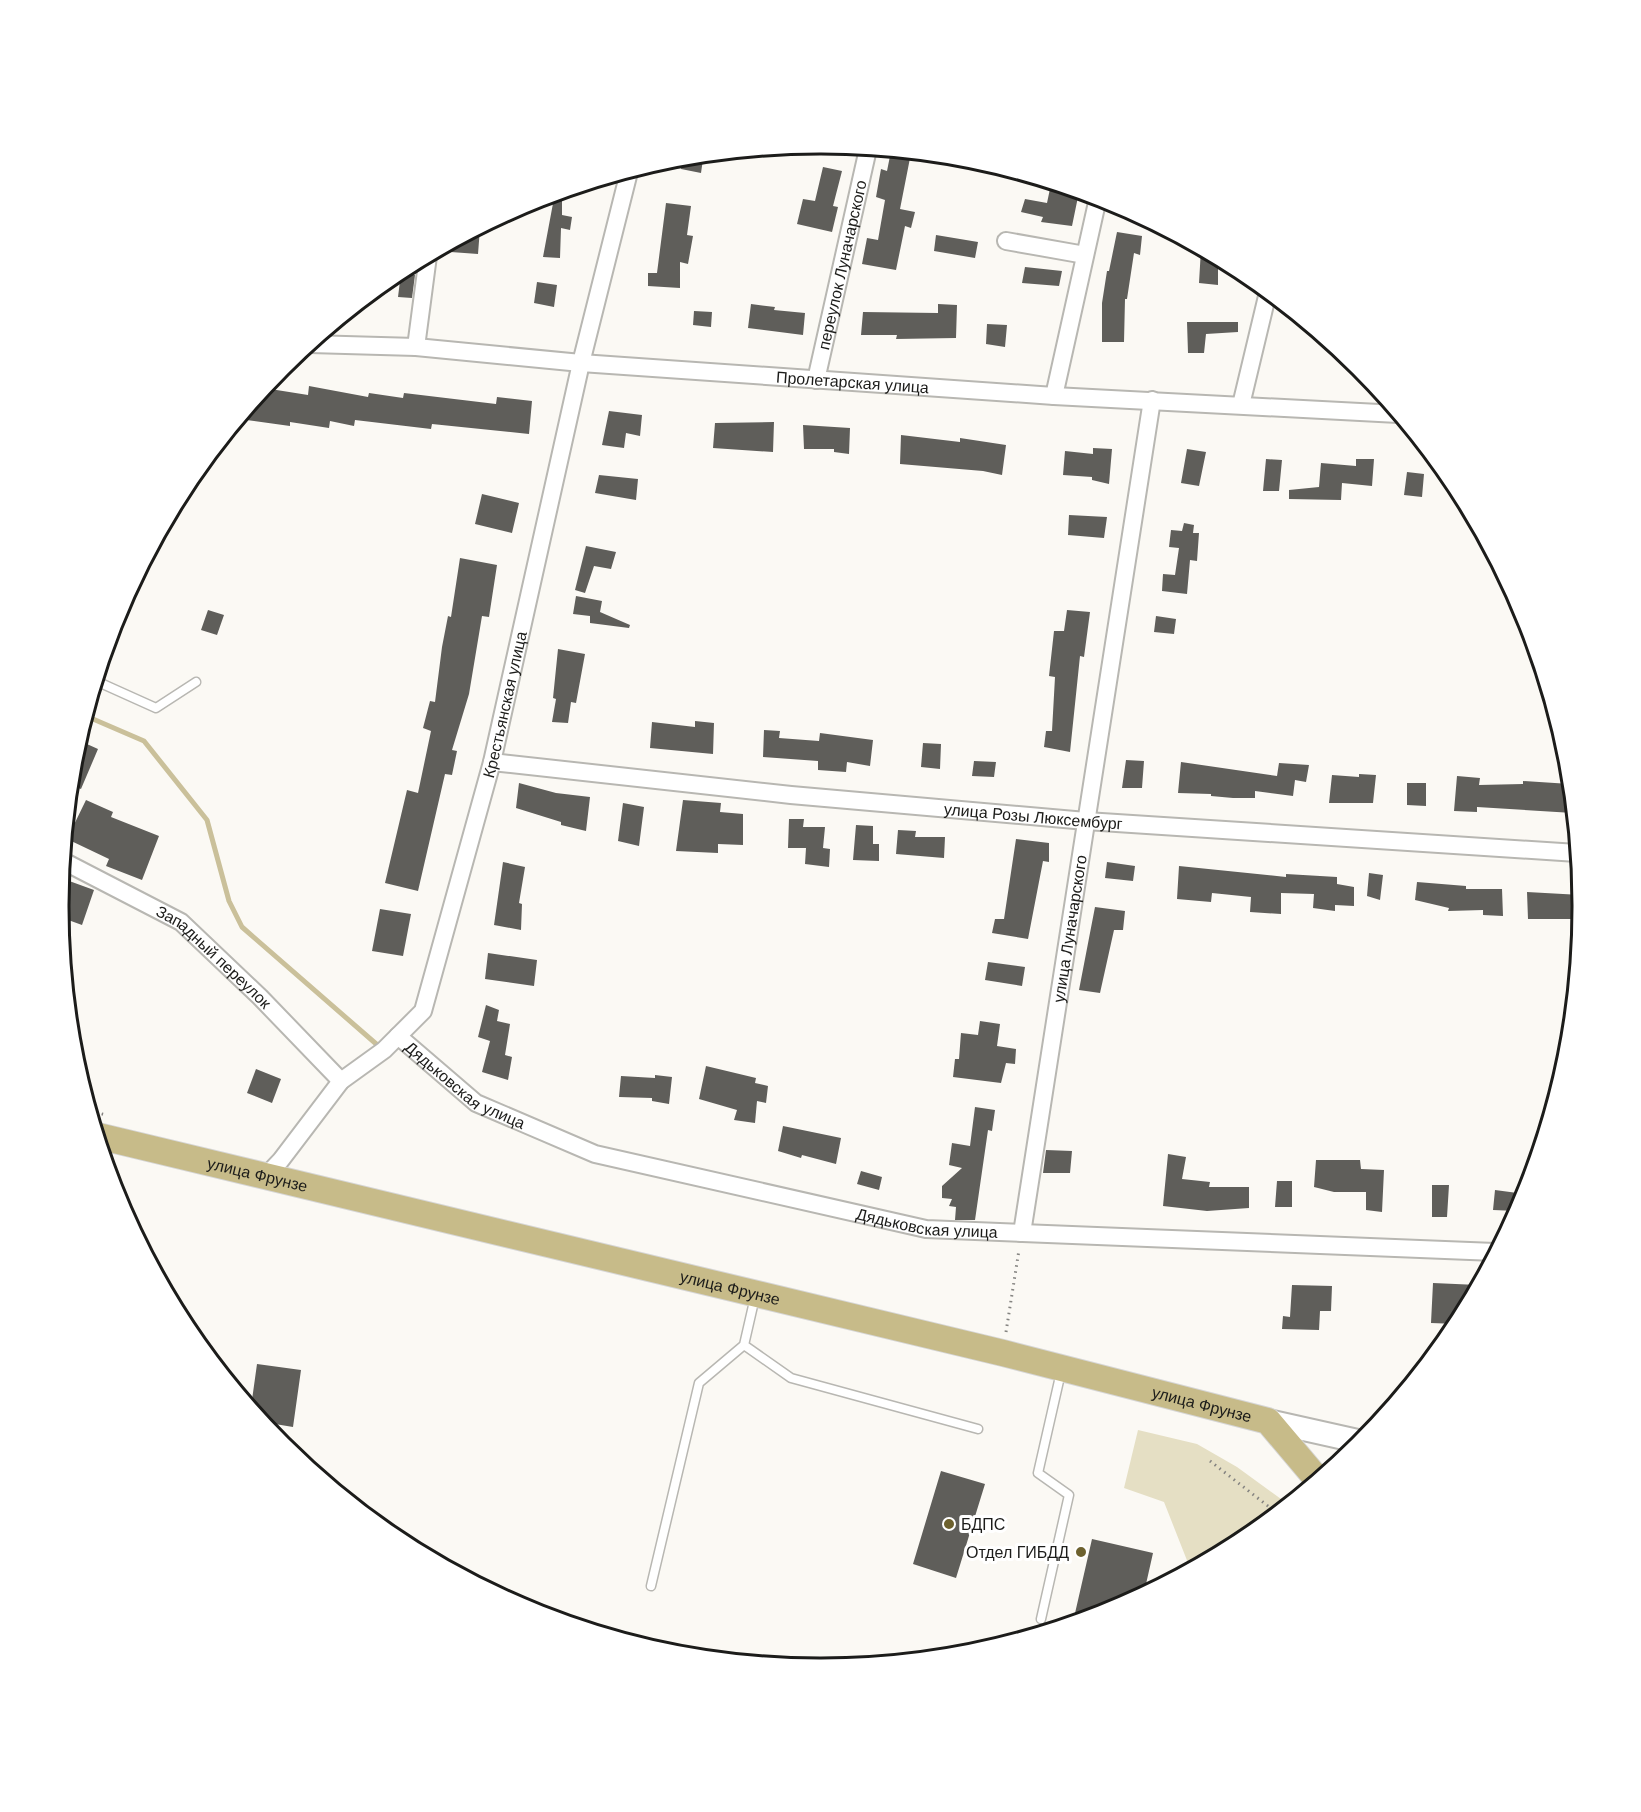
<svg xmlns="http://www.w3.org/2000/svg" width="1641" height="1812" font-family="Arial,sans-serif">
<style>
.green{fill:#e5dfc4}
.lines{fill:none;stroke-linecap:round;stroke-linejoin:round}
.stream{stroke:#cac09a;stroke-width:5}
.building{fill:#5f5e5a}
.service-casing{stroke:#b8b7b2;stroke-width:11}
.minor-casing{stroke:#b8b7b2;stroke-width:20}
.secondary-casing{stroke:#b8b7b2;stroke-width:26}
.primary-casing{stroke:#d6d6d6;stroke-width:28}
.path{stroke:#848380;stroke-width:3;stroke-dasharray:1.5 4.5;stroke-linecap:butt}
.service{stroke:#fff;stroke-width:8}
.minor{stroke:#fff;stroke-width:16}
.secondary{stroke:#fff;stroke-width:22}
.primary{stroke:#c7bb89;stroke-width:26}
.poi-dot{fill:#6d612e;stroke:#fff;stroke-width:2}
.labels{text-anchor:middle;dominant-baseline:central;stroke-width:6;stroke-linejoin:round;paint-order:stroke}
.street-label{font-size:16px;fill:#1c1c1a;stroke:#fff}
.poi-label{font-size:16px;fill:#1c1c1a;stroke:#fff;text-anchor:start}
.rim{fill:none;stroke:#1c1c1a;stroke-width:3}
</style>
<rect width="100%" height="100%" fill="#fbf9f4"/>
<path class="green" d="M1138,1430L1197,1444L1237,1467L1288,1504L1244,1540L1190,1568L1164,1502L1124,1488Z"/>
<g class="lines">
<path class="stream" d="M86,716L144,741L207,820L229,901L242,927L382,1049"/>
</g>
<path class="building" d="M891,151L911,153L900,209L915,212L911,228L905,226L896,270L862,264L867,238L878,240L885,200L876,197L881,169L887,171Z
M692,157L703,159L701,173L681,169L683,158Z
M823,167L842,171L833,206L838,207L832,232L797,224L803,199L815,201Z
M1051,184L1079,192L1072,226L1041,222L1043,217L1021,212L1025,199L1047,203Z
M554,198L562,199V215L572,217L570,230L561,228L560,258L543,257Z
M666,203L691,206L687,235L693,236L688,264L680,262V288L648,286V273H657Z
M480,228L478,254L437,251L445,247Z
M1117,232L1142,236L1140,255L1134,253L1127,299H1125L1124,342H1102V303L1107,271H1109Z
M936,235L978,242L975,258L934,251Z
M1201,249L1218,259V285L1199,283Z
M1025,267L1062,271L1059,286L1022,283Z
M401,273L415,275L412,298L398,297Z
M537,282L557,285L554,307L534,303Z
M751,304L775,307L774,310L805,313L803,335L748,328Z
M938,304L957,305L956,338L896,339L897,335H861L863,312L938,313Z
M694,311L712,312L711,327L693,325Z
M1187,322H1238V332L1206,334L1204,353H1188Z
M987,324L1007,325L1005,347L986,344Z
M309,386L368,397L369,393L403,398L404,393L496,404L497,397L532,401L529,434L432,424L431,429L355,420L354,426L330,421L329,428L290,422V426L239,419L264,388L308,395Z
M609,411L642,415L640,436L626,433L624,448L602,445Z
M774,422L773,452L713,448L715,423Z
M803,425L850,428L849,454L834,452V449H804Z
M901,435L960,442V438L1006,445L1002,475L983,471L900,464Z
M1093,448L1112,449L1109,484L1092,480V477L1063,475L1065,451L1093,454Z
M1187,449L1206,452L1199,486L1181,483Z
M1266,459L1282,460L1279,491H1263Z
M1356,459H1374L1372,486L1342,483L1341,500L1289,499V490L1319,487L1321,463L1356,466Z
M1407,472L1424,474L1422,497L1404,495Z
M599,475L638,479L636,500L595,493Z
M482,494L519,503L512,533L475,524Z
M1069,515L1107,517L1104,538L1068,535Z
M1184,523L1194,525L1193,533H1199L1197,561L1190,560L1187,594L1162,591L1163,574L1175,575L1179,548L1169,547L1171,530L1182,531Z
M586,546L616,552L611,569L594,566L585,593L575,590Z
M460,558L497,565L489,617L482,616L469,694L452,750L457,751L452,775L445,774L418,891L385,883L407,790L418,793L431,731L423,728L430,701L435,702L442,647L448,616L451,617Z
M576,596L602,601L600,612L630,625L629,628L590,623V616L573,614Z
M208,610L224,615L217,635L201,630Z
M1067,610L1090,612L1084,657L1080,656L1070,752L1044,747L1046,731H1052L1055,677L1049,676L1054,631H1064Z
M1156,616L1176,619L1174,634L1154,632Z
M558,649L585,654L576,703L571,702L568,723L552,722L556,699L553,698Z
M695,721L714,723L713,754L650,748L652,722L695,727Z
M764,730L780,731L779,738L819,741L820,733L873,740L870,766L847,762L846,772L818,770V761L763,757Z
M78,740L98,749L81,789L70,785Z
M923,743L941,744L940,769L921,767Z
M1126,760L1144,761L1142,788H1122Z
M974,761L996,762L994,777L972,776Z
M1181,762L1277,776L1279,763L1309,765L1306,782L1295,780L1293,796L1255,791V798H1233L1211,796V794L1178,793Z
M1359,774L1376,775L1373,803H1329L1332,775L1359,777Z
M1457,776L1480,778L1479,785L1523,784V781L1570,784L1573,813L1477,807V812L1454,811Z
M519,783L556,793L590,797L586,831L561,825V822L516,808Z
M1407,783H1426V806L1407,805Z
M86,800L113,812L111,817L159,836L142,880L106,866L109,859L67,839Z
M683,800L721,803L720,812L743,814V845L718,844V853L676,851Z
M623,803L644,807L639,846L618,841Z
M789,819H804L803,827H825L823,848L830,849L829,867L805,864L806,848H788Z
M856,825L873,826V844H879V861L853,860Z
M898,830L916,831L915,837H945L944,858L896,854Z
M1016,839L1049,843V862L1043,861L1028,939L992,933L995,919H1004Z
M503,862L525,867L519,903L522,904L521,930L494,925Z
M1107,862L1135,866L1133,881L1105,878Z
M1179,866L1286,877V874L1337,877V884L1354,887V906L1335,905V911L1313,908L1314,894L1281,893V914L1250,912L1251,897L1212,893L1211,902L1177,899Z
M1369,873L1383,875L1380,900L1367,896Z
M61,878L94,890L82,925L60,917Z
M1417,882L1466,886V889H1502L1503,916L1483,915V910L1448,911L1449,908L1415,900Z
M1527,892L1581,895V919H1528Z
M1095,907L1125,911L1123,930H1114L1100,993L1079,990Z
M380,909L411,914L403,956L372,951Z
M488,953L537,960L534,986L485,979Z
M988,962L1025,967L1022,986L985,980Z
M486,1005L499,1010L497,1021L510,1024L505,1055L512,1057L508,1080L482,1072L490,1041L478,1037Z
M980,1021L1000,1024L997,1046L1016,1049L1015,1064L1006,1063L1001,1083L953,1077L955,1059H959L961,1033L978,1035Z
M706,1066L756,1078L755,1083L768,1086L766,1103L757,1101L755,1123L734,1120L737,1110L699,1099Z
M256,1069L281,1079L272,1103L247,1093Z
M655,1075L672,1077L669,1104L652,1101V1098L619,1097L621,1076L655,1078Z
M975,1107L995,1110L992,1131L988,1130L975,1220H955L956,1207L949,1206L952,1199L942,1198V1186L962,1168L949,1165L952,1143L970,1146Z
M783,1126L841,1138L836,1164L802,1155L801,1158L778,1151Z
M1046,1150L1072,1151L1070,1173H1043Z
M1168,1154L1186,1157L1182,1179L1210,1182L1209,1187H1249V1208L1207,1211L1163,1206Z
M1316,1160H1360L1361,1169L1384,1170L1382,1212L1366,1210V1192H1334L1314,1187Z
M861,1171L882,1177L879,1190L857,1184Z
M1277,1181H1292V1207H1275Z
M1432,1185H1449L1447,1217H1432Z
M1495,1190L1525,1194L1518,1211L1493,1210Z
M1433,1283L1478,1285L1457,1324L1431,1323Z
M1292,1285L1332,1286L1331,1311H1320L1319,1330L1282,1329L1283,1316L1290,1317Z
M257,1364L301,1370L293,1427L263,1422L251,1407Z
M941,1471L985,1484L956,1578L913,1564Z
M1092,1539L1153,1553L1144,1593L1112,1610L1073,1622Z"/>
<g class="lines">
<defs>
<path id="service" d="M96,681L156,708L196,682
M744,1345L791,1378L978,1429
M651,1586L699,1383L744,1345L755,1297
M1041,1619L1069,1495L1038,1473L1061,1372"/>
<g id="minor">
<path d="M1006,241L1085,255"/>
<path id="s1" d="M310,344L416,347L581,363L1054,396L1398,414"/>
<path d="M416,347L428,256"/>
<path id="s2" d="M816,380L868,149"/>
<path d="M1054,396L1098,198"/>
<path d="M1241,405L1268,292"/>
<path id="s3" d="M492,762L791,795L1086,821L1577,853"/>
<path id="s4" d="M63,861L181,922L260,997L341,1081"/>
<path id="s5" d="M398,1036L476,1103L595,1154L926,1229L1495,1252"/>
<path id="s6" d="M265,1177L281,1160L341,1081L384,1050L423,1011L492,762L581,363L629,172"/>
<path id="s7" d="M1022,1233L1152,400"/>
</g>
<path id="secondary" d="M1268,1421L1362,1442"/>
<g id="primary">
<path id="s8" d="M98,1136L1003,1353L1268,1421L1317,1479"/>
</g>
</defs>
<use href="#service" class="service-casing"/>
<use href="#minor" class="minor-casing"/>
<use href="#secondary" class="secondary-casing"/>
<use href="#primary" class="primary-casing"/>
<path class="path" d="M90,1111L106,1115
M1006,1332L1019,1250
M1210,1461L1277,1513"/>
<use href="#service" class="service"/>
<use href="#minor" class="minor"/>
<use href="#secondary" class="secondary"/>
<use href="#primary" class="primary"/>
</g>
<g class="poi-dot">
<circle cx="949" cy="1524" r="6"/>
<circle cx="1081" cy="1552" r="6"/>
</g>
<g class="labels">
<g class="street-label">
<text stroke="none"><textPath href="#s2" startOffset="118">переулок Луначарского</textPath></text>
<text stroke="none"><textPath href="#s1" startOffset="544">Пролетарская улица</textPath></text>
<text stroke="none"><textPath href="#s6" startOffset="548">Крестьянская улица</textPath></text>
<text stroke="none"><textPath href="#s3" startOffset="544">улица Розы Люксембург</textPath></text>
<text stroke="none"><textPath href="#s7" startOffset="308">улица Луначарского</textPath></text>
<text stroke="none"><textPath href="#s4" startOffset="180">Западный переулок</textPath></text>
<text stroke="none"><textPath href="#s5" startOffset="84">Дядьковская улица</textPath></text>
<text stroke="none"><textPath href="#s8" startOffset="164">улица Фрунзе</textPath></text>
<text stroke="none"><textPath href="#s5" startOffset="572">Дядьковская улица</textPath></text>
<text stroke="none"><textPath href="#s8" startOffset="650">улица Фрунзе</textPath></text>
<text stroke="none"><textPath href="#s8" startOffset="1136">улица Фрунзе</textPath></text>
</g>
<g class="poi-label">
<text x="961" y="1524">БДПС</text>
<text x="1069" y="1552" text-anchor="end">Отдел ГИБДД</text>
</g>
</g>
<path d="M0 0H1641V1812H0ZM820 154H821A751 751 0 0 1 1572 905V907A751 751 0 0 1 821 1658H820A751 751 0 0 1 69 907V905A751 751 0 0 1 820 154Z" fill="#fff" fill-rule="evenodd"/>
<path class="rim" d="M820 154H821A751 751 0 0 1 1572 905V907A751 751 0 0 1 821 1658H820A751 751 0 0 1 69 907V905A751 751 0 0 1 820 154Z"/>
</svg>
